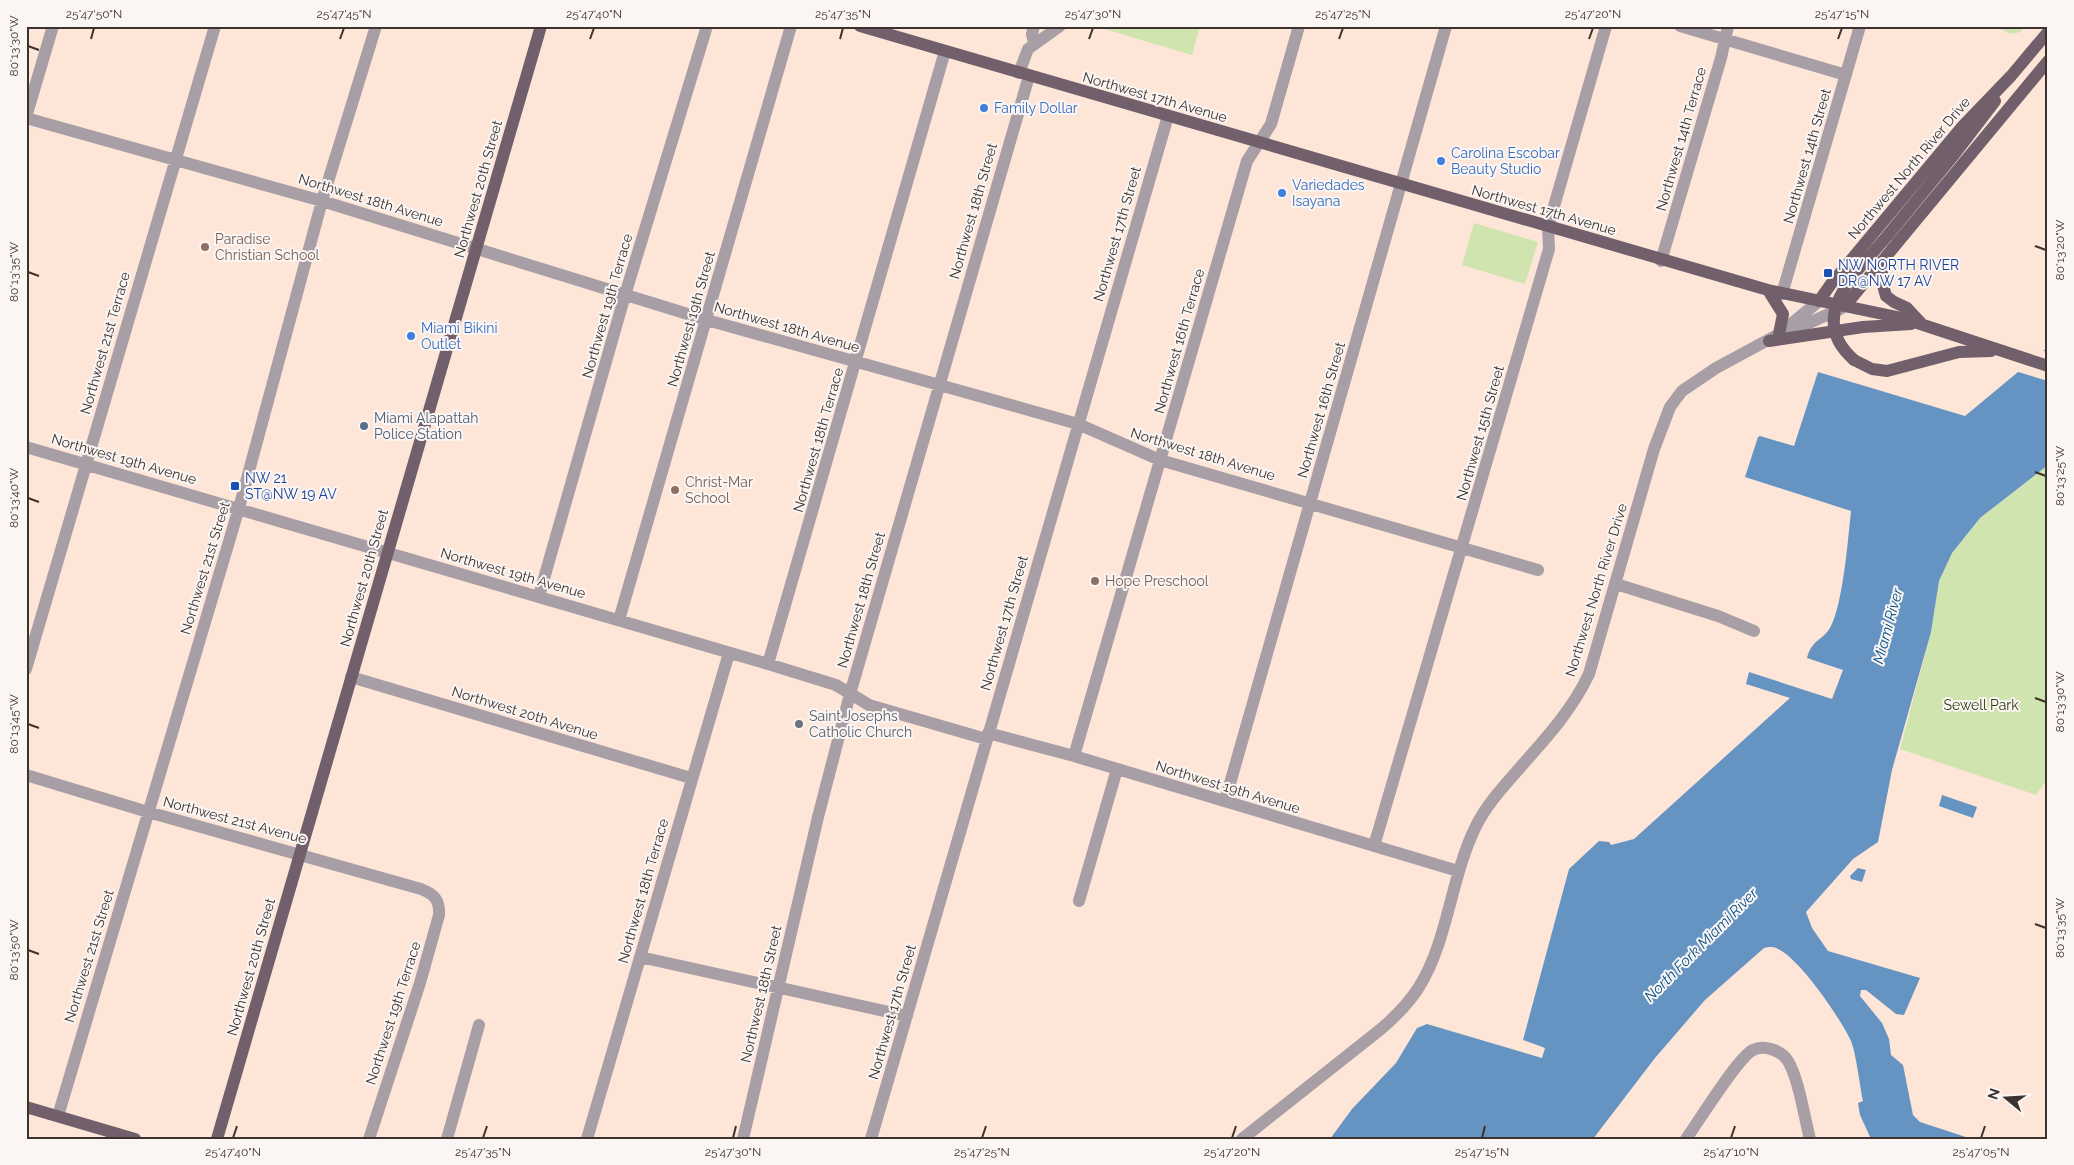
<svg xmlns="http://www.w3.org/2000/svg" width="2074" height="1165" font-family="Raleway,sans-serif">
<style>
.green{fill:#d0e4af}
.water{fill:#6594c2}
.pier{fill:#fde5d8}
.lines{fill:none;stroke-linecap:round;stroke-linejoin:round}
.minor{stroke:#a89ea5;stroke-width:12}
.major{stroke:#71606b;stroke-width:12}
.major-bridge{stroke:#71606b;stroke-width:12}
.ticks{fill:none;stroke:#3c322e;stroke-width:2}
.shop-dot{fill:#3f7fe0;stroke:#fbf6f4;stroke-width:2}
.education-dot{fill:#8d6e63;stroke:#fbf6f4;stroke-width:2}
.transit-dot{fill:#1a4fb4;stroke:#fbf6f4;stroke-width:2}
.service-dot{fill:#5c6f8a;stroke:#fbf6f4;stroke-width:2}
.worship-dot{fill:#6b7280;stroke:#fbf6f4;stroke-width:2}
.labels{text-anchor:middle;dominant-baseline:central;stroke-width:4;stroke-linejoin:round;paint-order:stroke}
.street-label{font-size:14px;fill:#3c322e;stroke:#fbf6f4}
.shop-label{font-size:14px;fill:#366cbe;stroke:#fbf6f4;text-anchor:start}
.education-label{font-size:14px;fill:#785e54;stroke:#fbf6f4;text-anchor:start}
.transit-label{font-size:14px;fill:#164399;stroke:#fbf6f4;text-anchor:start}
.service-label{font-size:14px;fill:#4e5e75;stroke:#fbf6f4;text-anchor:start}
.park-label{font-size:14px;fill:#2f3d0f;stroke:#fbf6f4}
.worship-label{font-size:14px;fill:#5b616d;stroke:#fbf6f4;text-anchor:start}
.water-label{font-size:15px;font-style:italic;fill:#02518b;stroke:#fbf6f4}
.neatline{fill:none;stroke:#3c322e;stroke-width:2}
.ticks-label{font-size:12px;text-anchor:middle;fill:#3c322e}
</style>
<rect width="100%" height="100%" fill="#fde5d8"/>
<path class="green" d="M1094,26H1200L1192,55Z
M2001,26H2026C2019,35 2010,36 2001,29Z
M1474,223L1538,242L1525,284L1462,265Z
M2048,465V778L2036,795L1900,749L1931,632L1939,581L1952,553L1980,518Z"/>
<path class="water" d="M2048,347V465L1980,518L1952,553L1939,581L1931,632L1892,770L1878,842L1853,859L1806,912L1812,928L1828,951L1920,978L1904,1015L1896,1014L1866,990H1861L1860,996L1882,1023L1889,1039L1891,1055L1903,1065L1913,1115L1920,1122L1972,1139H1871L1860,1115L1858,1103L1863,1101C1860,1087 1856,1053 1851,1041C1841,1019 1800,959 1778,949C1774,946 1768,947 1764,948L1705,1000L1655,1058L1593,1139H1330L1352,1109L1396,1063L1417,1028L1427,1024L1542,1058L1545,1048L1523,1040L1569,869L1599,841L1609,842L1611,845L1634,839L1790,698L1746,684L1749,672L1832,699L1843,670L1807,658C1812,639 1822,641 1830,628C1843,605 1848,539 1851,511L1745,477L1758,437L1760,436L1794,446L1818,372L1965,416Z
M1942,795L1977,807L1973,818L1939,806Z
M1858,868L1866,870L1862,882L1851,879L1850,876Z"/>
<path class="pier" d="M2041,350L2048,352V381L2015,371Z"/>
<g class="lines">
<path class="minor" d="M1680,26L1846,75
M1034,43L1032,34L1034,26
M1019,73L1028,49L1060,26
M26,117L53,26
M26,118L322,201L707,320L1018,407L1078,424L1160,460L1538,570
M1661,261L1721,58L1728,26
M1782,294L1860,26
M1785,334L1842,308
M26,447L768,664L836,685L869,705L986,739
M1616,584L1718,616L1754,631
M539,596L625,295L707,26
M619,620L791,26
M768,664L945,51
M26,669L215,26
M351,677L691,778
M988,733L1074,756L1458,871
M1074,756L1247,161L1271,124L1299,26
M26,775L148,812L421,889C434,894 440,900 439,915L420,983L369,1139
M1225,801L1446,26
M1374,846L1549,249L1548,227L1606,26
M1079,901L1117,769
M640,957L907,1016
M58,1116L239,508L322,201L376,26
M447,1139L479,1025
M587,1139L729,653
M743,1139L818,817L850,694L1029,76
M871,1139L1168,116
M1242,1139L1381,1029C1395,1017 1409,1003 1419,987C1448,941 1451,876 1476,826C1488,802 1507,783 1524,763C1549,735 1573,708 1589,674L1654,449L1670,407L1682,391L1716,368L1779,334L1819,301
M1686,1139C1699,1121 1738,1057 1753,1050C1764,1044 1782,1051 1788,1061C1799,1080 1804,1116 1810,1139"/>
<path class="major" d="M860,26L1768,290L1902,318L2048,366
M1888,235L1953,156L1995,101
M1882,263V282L1886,296L1894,302L1907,308L1921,323
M1768,290L1783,314L1779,334
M1819,301L1831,284L1961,128L2011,76L2048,32
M1845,306L2048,61
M1769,341L1863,327L1911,324
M1854,360L1872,369L1887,371L1959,352L1991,351
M26,1107L135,1139
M217,1139L541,26"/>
<path class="major-bridge" d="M1854,360C1804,316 1858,271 1888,235"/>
</g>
<path class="ticks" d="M91,39L94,28M340,39L344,28M590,39L594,28M840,39L843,28M1089,39L1093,28M1339,39L1343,28M1589,39L1593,28M1838,39L1842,28M28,46L39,50M2035,246L2046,250M28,272L39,276M2035,472L2046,476M28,498L39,502M2035,698L2046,702M28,724L39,728M2035,924L2046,928M28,950L39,954M233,1138L237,1126M483,1138L487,1126M733,1138L736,1126M982,1138L986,1126M1232,1138L1236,1126M1482,1138L1485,1126M1731,1138L1735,1126M1981,1138L1985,1126"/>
<g class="shop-dot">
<circle cx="984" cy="108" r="5"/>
<circle cx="1441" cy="161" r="5"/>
<circle cx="1282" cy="193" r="5"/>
<circle cx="411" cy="336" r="5"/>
</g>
<g class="education-dot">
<circle cx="205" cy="247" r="5"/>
<circle cx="675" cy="490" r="5"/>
<circle cx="1095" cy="581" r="5"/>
</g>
<g class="transit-dot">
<rect x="1823" y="268" width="10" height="10" rx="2.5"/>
<rect x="230" y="481" width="10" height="10" rx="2.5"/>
</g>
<circle class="service-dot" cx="364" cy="426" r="5"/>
<circle class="worship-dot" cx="799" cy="724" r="5"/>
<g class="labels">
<g class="street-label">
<text transform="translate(1155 97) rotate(16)">Northwest 17th Avenue</text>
<text transform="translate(1681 139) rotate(-74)">Northwest 14th Terrace</text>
<text transform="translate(1807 156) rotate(-74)">Northwest 14th Street</text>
<text transform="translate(1909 168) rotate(-50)">Northwest North River Drive</text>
<text transform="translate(478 189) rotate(-74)">Northwest 20th Street</text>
<text transform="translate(371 200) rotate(17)">Northwest 18th Avenue</text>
<text transform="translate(1544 210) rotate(16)">Northwest 17th Avenue</text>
<text transform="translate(973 211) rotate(-74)">Northwest 18th Street</text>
<text transform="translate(1117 234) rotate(-74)">Northwest 17th Street</text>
<text transform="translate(607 306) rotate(-74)">Northwest 19th Terrace</text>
<text transform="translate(691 319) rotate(-74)">Northwest 19th Street</text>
<text transform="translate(787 327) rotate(16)">Northwest 18th Avenue</text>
<text transform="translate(1179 341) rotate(-74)">Northwest 16th Terrace</text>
<text transform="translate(105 343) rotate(-74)">Northwest 21st Terrace</text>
<text transform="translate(1321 410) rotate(-74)">Northwest 16th Street</text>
<text transform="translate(1480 433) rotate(-74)">Northwest 15th Street</text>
<text transform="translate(818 440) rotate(-74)">Northwest 18th Terrace</text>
<text transform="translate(1203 454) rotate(17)">Northwest 18th Avenue</text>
<text transform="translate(124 459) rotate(16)">Northwest 19th Avenue</text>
<text transform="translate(205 568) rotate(-73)">Northwest 21st Street</text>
<text transform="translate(513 573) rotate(16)">Northwest 19th Avenue</text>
<text transform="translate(364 578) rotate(-74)">Northwest 20th Street</text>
<text transform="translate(1596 590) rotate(-73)">Northwest North River Drive</text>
<text transform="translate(861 600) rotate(-74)">Northwest 18th Street</text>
<text transform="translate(1004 623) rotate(-74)">Northwest 17th Street</text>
<text transform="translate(525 713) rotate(17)">Northwest 20th Avenue</text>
<text transform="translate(1228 787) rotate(17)">Northwest 19th Avenue</text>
<text transform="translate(235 820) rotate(15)">Northwest 21st Avenue</text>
<text transform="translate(643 891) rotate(-74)">Northwest 18th Terrace</text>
<text transform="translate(89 956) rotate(-73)">Northwest 21st Street</text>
<text transform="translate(251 967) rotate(-74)">Northwest 20th Street</text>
<text transform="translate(761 994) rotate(-77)">Northwest 18th Street</text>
<text transform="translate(892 1012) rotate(-74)">Northwest 17th Street</text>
<text transform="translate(393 1013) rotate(-72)">Northwest 19th Terrace</text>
</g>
<g class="shop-label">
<text x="994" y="108">Family Dollar</text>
<text x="1451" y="153">Carolina Escobar<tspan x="1451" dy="16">Beauty Studio</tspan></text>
<text x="1292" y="185">Variedades<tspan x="1292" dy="16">Isayana</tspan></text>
<text x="421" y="328">Miami Bikini<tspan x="421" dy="16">Outlet</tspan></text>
</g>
<g class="education-label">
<text x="215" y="239">Paradise<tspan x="215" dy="16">Christian School</tspan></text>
<text x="685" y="482">Christ-Mar<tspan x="685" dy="16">School</tspan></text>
<text x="1105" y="581">Hope Preschool</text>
</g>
<g class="transit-label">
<text x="1838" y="265">NW NORTH RIVER<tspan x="1838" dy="16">DR@NW 17 AV</tspan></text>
<text x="245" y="478">NW 21<tspan x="245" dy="16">ST@NW 19 AV</tspan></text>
</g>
<g class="service-label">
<text x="374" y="418">Miami Alapattah<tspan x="374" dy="16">Police Station</tspan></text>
</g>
<g class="park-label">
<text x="1981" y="705">Sewell Park</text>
</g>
<g class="worship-label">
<text x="809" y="716">Saint Josephs<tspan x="809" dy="16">Catholic Church</tspan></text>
</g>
<g class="water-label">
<text transform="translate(1888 626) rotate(-75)">Miami River</text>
<text transform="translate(1701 945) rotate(-45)">North Fork Miami River</text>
</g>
</g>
<rect width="2074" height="1165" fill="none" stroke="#fbf6f4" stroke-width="55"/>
<g transform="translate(2006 1098) rotate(288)" stroke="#fbf6f4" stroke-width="4" paint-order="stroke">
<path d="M0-4L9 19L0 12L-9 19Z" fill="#3c322e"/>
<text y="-8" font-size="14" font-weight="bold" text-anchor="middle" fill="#3c322e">N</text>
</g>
<rect x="28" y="28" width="2018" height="1110" class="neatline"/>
<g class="ticks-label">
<text x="94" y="18">25°47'50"N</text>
<text x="344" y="18">25°47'45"N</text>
<text x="594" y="18">25°47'40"N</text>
<text x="843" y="18">25°47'35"N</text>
<text x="1093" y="18">25°47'30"N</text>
<text x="1343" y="18">25°47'25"N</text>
<text x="1593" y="18">25°47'20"N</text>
<text x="1842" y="18">25°47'15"N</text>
<text transform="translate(14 46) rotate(-90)" y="4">80°13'30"W</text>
<text transform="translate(2060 250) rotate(-90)" y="4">80°13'20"W</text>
<text transform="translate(14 272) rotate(-90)" y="4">80°13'35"W</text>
<text transform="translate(2060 476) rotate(-90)" y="4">80°13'25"W</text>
<text transform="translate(14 498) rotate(-90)" y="4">80°13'40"W</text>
<text transform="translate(2060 702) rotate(-90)" y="4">80°13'30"W</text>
<text transform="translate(14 724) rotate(-90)" y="4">80°13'45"W</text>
<text transform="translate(2060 928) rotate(-90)" y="4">80°13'35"W</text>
<text transform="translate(14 950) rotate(-90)" y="4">80°13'50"W</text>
<text x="233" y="1156">25°47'40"N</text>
<text x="483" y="1156">25°47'35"N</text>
<text x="733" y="1156">25°47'30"N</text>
<text x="982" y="1156">25°47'25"N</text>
<text x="1232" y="1156">25°47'20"N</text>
<text x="1482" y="1156">25°47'15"N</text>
<text x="1731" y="1156">25°47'10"N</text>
<text x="1981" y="1156">25°47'05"N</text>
</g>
</svg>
